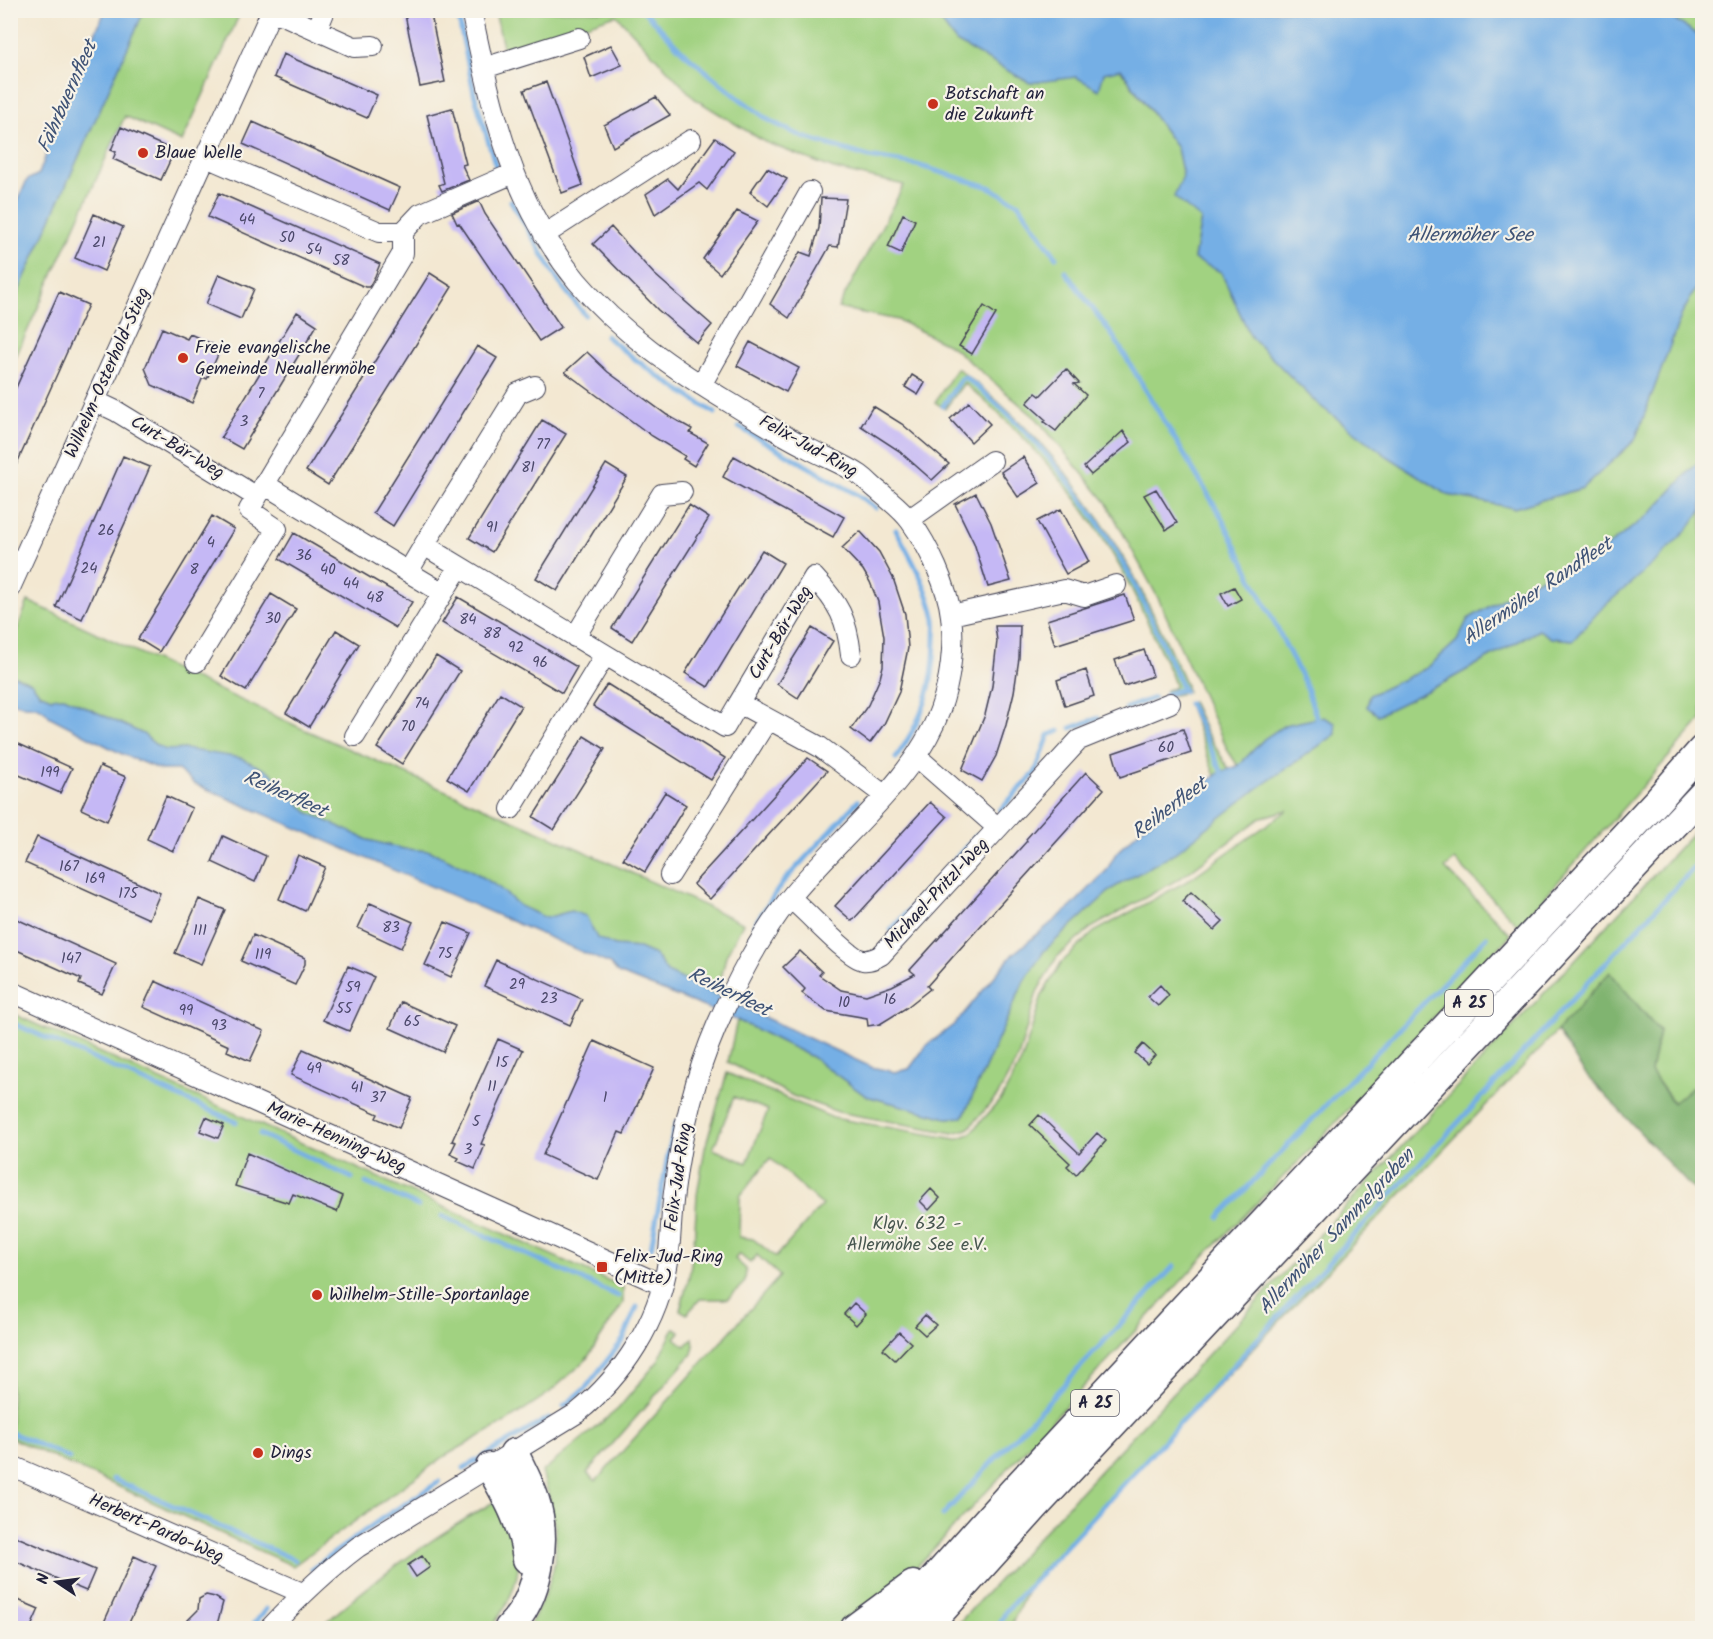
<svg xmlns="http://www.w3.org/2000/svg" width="1713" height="1639" font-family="Kalam,sans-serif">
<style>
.green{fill:#a1d281;stroke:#627a5e;stroke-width:1.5;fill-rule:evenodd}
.forest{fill:#80b46f;stroke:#516b55;stroke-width:1.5}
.water{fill:#74afe5;stroke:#4b6890;stroke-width:1.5}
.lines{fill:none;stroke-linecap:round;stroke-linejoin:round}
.stream{stroke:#74afe5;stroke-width:5}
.building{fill:#c5b8f5}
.minor-casing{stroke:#414052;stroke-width:22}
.highway-casing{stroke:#414052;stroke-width:31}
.minor{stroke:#fff;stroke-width:20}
.highway{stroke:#fff;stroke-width:28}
.poi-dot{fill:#c8321e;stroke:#f7f3e8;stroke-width:2}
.labels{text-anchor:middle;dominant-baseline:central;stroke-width:4.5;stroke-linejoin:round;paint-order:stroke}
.number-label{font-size:15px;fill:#4b486a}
.shield{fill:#f7f3e8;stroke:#62616f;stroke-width:1.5}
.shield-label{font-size:16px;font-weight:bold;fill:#22223b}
.poi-label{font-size:18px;fill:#22223b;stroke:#f7f3e8;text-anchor:start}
.street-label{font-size:18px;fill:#22223b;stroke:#f7f3e8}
.park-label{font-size:18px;fill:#485750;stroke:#f7f3e8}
.water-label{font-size:20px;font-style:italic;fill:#3f5376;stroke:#f7f3e8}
</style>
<rect width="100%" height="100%" fill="#f7f3e8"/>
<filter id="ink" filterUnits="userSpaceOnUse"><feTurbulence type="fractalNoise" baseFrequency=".0167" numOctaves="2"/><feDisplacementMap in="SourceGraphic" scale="12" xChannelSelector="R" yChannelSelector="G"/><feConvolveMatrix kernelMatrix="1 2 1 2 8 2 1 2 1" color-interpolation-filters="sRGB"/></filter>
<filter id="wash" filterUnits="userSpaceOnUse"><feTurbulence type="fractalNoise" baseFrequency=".008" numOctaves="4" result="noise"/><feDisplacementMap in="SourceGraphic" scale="24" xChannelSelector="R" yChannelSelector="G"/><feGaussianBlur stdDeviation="1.35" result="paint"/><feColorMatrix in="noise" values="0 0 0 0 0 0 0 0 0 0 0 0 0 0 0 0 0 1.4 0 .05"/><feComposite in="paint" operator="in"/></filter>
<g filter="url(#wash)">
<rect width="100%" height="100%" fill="#f3e8d2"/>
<path class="green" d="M144,11H241L182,142L125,116L11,367V308Z
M495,11H916L937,16L956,42L1030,83L1120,69L1177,148L1183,176L1201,219L1194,258L1221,272L1251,337L1319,405L1387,456L1448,495L1514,508L1583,488L1635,440L1681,316L1702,277V455L1698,462L1651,513L1595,556L1531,582L1468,619L1457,641L1427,668L1370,695L1367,707L1378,715L1443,683L1539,630L1551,638L1573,640C1583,629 1591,618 1601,608C1636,576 1673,548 1702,510V719L1519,926L1455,860L1445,868L1511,935L1307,1153L1211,1249L902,1583L846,1628H528C563,1566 562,1540 542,1472L618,1409L658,1361L674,1328L680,1332L675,1338L685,1346L693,1338L694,1346L692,1354L587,1473L596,1481L780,1276L757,1255L750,1263L739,1254L735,1259L746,1269L745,1282L728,1299H700L687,1314L680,1310L689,1277L694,1244L697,1195L705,1148L727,1073L833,1118L956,1139L970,1134L1002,1098L1022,1060L1042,995L1061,963L1094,932L1187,881L1288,810L1262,817L1182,877L1091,928L1057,957L1037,992L1018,1058L998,1095L968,1129L953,1133L838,1112L793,1096L728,1062L737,1020L812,1057L866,1096L947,1118L963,1117L1024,981L1044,951L1113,888L1176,852L1258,788L1336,734L1323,717L1285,725L1264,739L1238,766L1228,751L1158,598L1106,502L1037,419L951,346L898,320L838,308L904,185L834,169L765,142L695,99L616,15L504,52ZM734,1097L768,1110L747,1163L713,1149ZM770,1158L822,1205L776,1257L753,1239L739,1237L740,1196Z
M1659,11H1702V37Z
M957,368C1073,455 1129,555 1186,685L1187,692L1165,697L1166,690L1174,688L1175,685L1171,674C1155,639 1139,601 1120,567C1081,497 1025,434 964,383L945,409L935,402Z
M28,601L303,729L552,837L743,923L726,956L717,996L667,972L655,955L639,948L615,946L597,938L571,911L546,918L520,906L498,887L473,871L430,851L404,849L368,840L307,812L270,772L185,749L166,751L157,746L143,734L64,697L51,698L39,693L32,683L11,674V640L16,632Z
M1192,701L1206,732L1229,769L1215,776L1188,704Z
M1702,823V1093L1691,1089L1674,1103L1651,1072L1659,1030L1610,973L1557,1031L1032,1580L1010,1628H954Z
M11,1013L623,1287V1303L586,1360L549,1393L507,1421L445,1456L293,1566L11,1438Z
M499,1499C505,1514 514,1531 517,1547C523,1577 508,1607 490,1628H320C375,1578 434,1536 499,1499Z"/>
<path class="forest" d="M1610,972L1659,1031L1651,1072L1673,1103L1691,1088L1702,1093V1199L1583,1071L1557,1031Z"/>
<path class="water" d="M1659,10L1702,37V277L1681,316L1635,440L1583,488L1514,508L1448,495L1387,456L1319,405L1251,337L1221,272L1194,259L1201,219L1174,197L1183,176L1177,148L1121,69L1104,73L1099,90L1076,77L1030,83L956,42L937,16L916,11Z
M105,11H144L11,308V216L27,180L39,174L46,155L45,146Z
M1702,455V510L1687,530L1657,560L1600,610L1573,640L1551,638L1539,630L1443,683L1378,715L1367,707L1370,695L1427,668L1457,641L1468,619L1531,582L1595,556L1651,513L1698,462Z
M10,674L32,683L39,693L51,698L64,697L143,734L157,746L166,750L185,749L241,758L270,772L307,812L368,840L404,849L430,851L473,871L498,887L520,906L546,918L571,911L586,916L597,938L615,946L639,948L655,955L667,972L871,1067L895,1072L909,1069L926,1046L956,1023L1013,954L1072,906L1107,870L1116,853L1145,825L1192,794L1220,772L1238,766L1264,739L1285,725L1323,717L1335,723L1336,734L1258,788L1176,852L1113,888L1044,951L1024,981L963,1117L947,1118L866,1096L812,1057L737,1020L618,973L610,964L195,784L178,770H161L122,754L50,717C37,699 27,710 11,701Z"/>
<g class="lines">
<path class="stream" d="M457,10L474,93L496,167
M643,10L683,52L736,96L770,121L803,137L869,157L917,165L989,187L1019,204L1056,257
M511,201L559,282L585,315
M1065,271L1115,339L1221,516L1304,682L1319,724
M606,336C640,365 677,389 715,413
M943,406L961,379L965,377C1028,427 1081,490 1121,560C1145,601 1164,648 1184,691
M739,427L856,494L876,508
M896,530C911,558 928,587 935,619C936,626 935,634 935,642C934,688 922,720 896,758
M1166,694L1183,689
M1189,703L1224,777
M1126,708L1154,698
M1071,728L1098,718
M1000,810L1035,773L1049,735L1059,731
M754,925L784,881L858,801
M891,930L977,835
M10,1022L236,1122
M260,1134L352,1178
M366,1183L418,1206
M442,1216L618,1296
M1219,1217L1487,937
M651,1248L669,1150L676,1123
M564,1406L585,1389L623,1340L637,1307
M10,1432L69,1458
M464,1468L549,1418
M113,1479L295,1560
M943,1515L1174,1266
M312,1569L384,1517L439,1482
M251,1628L266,1609
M998,1628L1006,1611L1702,859"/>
</g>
<g id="blocks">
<path class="building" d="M404,10H430L445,82L420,87Z
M611,45L622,65L591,78L584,57Z
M283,54L377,95L367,118L274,77Z
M546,82L583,185L562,193L524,90Z
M656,97L670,115L613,147L604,125Z
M452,108L466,164L462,165L469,180L442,191L439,185L444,183L427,115Z
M253,122L400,188L390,210L243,144Z
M121,127L168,148L167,151L173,154L161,180L113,159L116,152L111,150Z
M715,138L734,151L707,190L699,183L655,214L646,194L668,179L678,189Z
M767,168L787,179L768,206L750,192Z
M219,193L380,264L375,276L369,287H365L208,217Z
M821,198L846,199L838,247L830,246L789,318L770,304L800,252L811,256L819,228Z
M479,201L485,214L561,327L539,341L459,223L457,224L452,213Z
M737,211L758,221L720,274L703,259Z
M94,214L123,227L104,271L75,258Z
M903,214L915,220L901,253L888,247Z
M611,227L654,274L712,325L697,343L658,310L593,244Z
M430,273L452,287L328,485L306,471Z
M219,274L254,289L241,319L206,304Z
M59,292L88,305L10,479V401Z
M984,306L996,314L972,354L959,346Z
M297,312L317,325L242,449L221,437Z
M162,328L187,339L190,334L221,348L207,379L203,377L192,403L152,385L145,368Z
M750,342L799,368L786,392L737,366Z
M477,346L497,358L393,526L373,513Z
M587,352L608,372L667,415L692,429L690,433L708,443L694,466L683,459L685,456L652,436L565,372Z
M1066,369L1079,383L1074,384L1086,395L1056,431L1044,422L1046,420L1027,403L1036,393L1040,396Z
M912,375L925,383L918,395L905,387Z
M969,402L990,424L971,442L950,419Z
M873,406L902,424L949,464L932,480L898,450L861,426Z
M542,420L566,434L492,552L469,538Z
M1123,431L1131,442L1091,475L1084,467Z
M123,456L150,467L82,619L56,607Z
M734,456L844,517L833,537L723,477Z
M1023,457L1040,483L1018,497L1001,472Z
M606,464L627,477L557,591L536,578Z
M1156,489L1177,523L1166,530L1144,495Z
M976,493L991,523L1011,581L988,587L974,543L955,504Z
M689,505L709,518L632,641L612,628Z
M1061,509L1089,562L1066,574L1037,521Z
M212,516L234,529L159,652L138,639Z
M860,531L879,552L893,578L905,614L908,648L899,692L884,724L870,743L851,729L868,705L880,678L883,666L884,637L878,602L870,582L863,570L842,548Z
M294,533L412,602L396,628L279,559Z
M762,550L783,563L708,687L685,673Z
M1234,587L1241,599L1228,606L1221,593Z
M271,594L296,609L246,691L221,676Z
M1125,595L1134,620L1055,645L1047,620Z
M458,597L577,667L562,693L442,623Z
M995,626H1020L1019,658L1014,692L1006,725L996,756L982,781L962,770L985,715L992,686L997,641Z
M812,628L833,641L798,698L777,684Z
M336,630L359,644L309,727L286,713Z
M1144,650L1153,676L1124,686L1115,660Z
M436,656L460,671L402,764L377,748Z
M1086,670L1094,696L1065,706L1057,680Z
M607,684L725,758L711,780L593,706Z
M500,693L521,706L469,791L447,778Z
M1183,729L1191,753L1120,777L1113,753Z
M584,736L605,749L554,830L533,817Z
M10,740L72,768L60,793L10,771Z
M808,758L827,771L710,899L693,884Z
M100,766L126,777L107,821L81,809Z
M1086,772L1104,789L958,951L927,986L930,989L906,1008L880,1024L868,1026L867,1018L826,1011L802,993L805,989L783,967L800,951L822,972L819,975L841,990L866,995L892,986L915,974L910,970L1027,841L1026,839Z
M665,792L686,805L645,872L623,859Z
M166,796L192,808L173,851L147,839Z
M930,802L947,817L852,921L835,906Z
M223,836L266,856L255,882L212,862Z
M37,837L160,893L149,919L25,863Z
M298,855L325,867L305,911L279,899Z
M1191,892L1223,921L1214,930L1182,901Z
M199,899L225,910L201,964L175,953Z
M370,903L413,922L401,948L358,928Z
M10,916L116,964L102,994L79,984L81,979L10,947Z
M445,922L471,933L451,977L425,965Z
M253,935L305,958V964L295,985L241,961Z
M496,960L582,999L570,1025L484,986Z
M348,966L374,977L349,1031L323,1020Z
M155,981L264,1031L250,1061L227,1051L229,1046L143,1007Z
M1160,985L1169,995L1158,1006L1148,997Z
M401,1002L455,1026L443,1052L390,1028Z
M498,1039L523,1050L481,1144L485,1145L475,1169L457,1161L459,1158L450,1154L456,1142L452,1141Z
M594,1041L654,1068L624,1134L619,1132L598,1180L543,1155Z
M1143,1044L1155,1055L1147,1064L1135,1053Z
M303,1049L412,1098L399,1128L376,1118L378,1114L291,1075Z
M1039,1115L1079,1153L1097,1133L1106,1141L1076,1175L1067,1166L1070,1163L1030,1125Z
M206,1117L224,1125L218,1138L200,1131Z
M247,1153L343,1196L337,1212L293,1194L289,1203L235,1186Z
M931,1189L940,1198L929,1210L920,1201Z
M854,1303L866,1314L856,1325L844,1314Z
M925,1315L936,1325L925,1335L915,1326Z
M899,1332L911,1343L895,1360L883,1349Z
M10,1534L95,1570L86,1591L10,1559Z
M134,1556L156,1566L126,1629H101Z
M422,1556L430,1567L416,1577L408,1565Z
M206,1595L215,1597L223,1602L218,1621L212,1629H179L198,1610L199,1599Z
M18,1600L39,1609L30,1629H10V1617Z"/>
</g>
</g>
<g filter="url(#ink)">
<use href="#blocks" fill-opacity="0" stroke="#414052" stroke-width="1.5"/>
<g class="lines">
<defs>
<path id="minor" d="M272,10L354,47L373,46
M317,30L325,10
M484,68L579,38
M206,157L379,232H403L420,214L514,173
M544,235L691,140
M701,385L810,192
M95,401L116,411L257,497
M264,484L408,572L424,545L725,727L739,703L820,747L884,795
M910,519L992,461
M424,545L518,393L535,386
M408,572L443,593
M10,588L272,10
M951,615L1064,590L1084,596L1116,585
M575,637L662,494L682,492
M196,662L277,529L249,510L403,253V232
M739,703L814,577C839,604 847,619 851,655
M355,736L459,567
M916,756L998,828
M511,809L605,655
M670,875L768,719
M790,898C806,910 848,958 863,960C870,961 876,958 881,955L1079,740L1170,703
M10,991L662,1285
M10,1465L302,1593
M270,1628C298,1598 326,1571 358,1547L577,1413C623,1376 659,1321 668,1261C671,1238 671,1215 674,1192C681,1135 694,1078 717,1025C737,980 759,937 790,898C837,839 914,782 940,710C950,682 955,646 951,616C948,587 928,545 911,522C903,510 890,501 880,492C873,487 867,480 860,475C844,464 824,457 806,447C781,434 756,419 732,404C675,370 620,332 577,281C511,201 492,109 471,10"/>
<path id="highway" d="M490,1467C507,1497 523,1524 527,1559
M509,1628C539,1598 548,1540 535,1500C530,1484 521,1468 514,1453
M855,1628L913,1585
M890,1628L1013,1491L1656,802L1702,750
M926,1628L1034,1508L1702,795"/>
</defs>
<use href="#minor" class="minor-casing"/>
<use href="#highway" class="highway-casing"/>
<use href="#minor" class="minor"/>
<use href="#highway" class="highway"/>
</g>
</g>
<g class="poi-dot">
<circle cx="933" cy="104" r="6"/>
<circle cx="143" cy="153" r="6"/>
<circle cx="183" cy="358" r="6"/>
<rect x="596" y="1261" width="12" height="12" rx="3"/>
<circle cx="317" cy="1295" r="6"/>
<circle cx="258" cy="1453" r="6"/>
</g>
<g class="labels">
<g class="number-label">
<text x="247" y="220">44</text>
<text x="287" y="238">50</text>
<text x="99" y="243">21</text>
<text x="314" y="250">54</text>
<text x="341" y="261">58</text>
<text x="261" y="394">7</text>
<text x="244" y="422">3</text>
<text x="543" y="445">77</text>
<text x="528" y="468">81</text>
<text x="492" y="528">91</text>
<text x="106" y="531">26</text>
<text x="211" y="543">4</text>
<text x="304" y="556">36</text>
<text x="89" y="569">24</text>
<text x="194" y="570">8</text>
<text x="328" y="570">40</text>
<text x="351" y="584">44</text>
<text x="375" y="598">48</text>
<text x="273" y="619">30</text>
<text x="468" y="620">84</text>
<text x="492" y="634">88</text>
<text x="516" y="648">92</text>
<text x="540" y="663">96</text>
<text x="422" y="704">74</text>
<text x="408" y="727">70</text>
<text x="1166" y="748">60</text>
<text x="50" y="773">199</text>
<text x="69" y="867">167</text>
<text x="95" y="879">169</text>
<text x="128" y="894">175</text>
<text x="391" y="928">83</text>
<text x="200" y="931">111</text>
<text x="445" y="954">75</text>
<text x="263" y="955">119</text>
<text x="71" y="959">147</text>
<text x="517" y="985">29</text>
<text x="353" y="988">59</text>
<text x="549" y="999">23</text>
<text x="890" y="1000">16</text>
<text x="844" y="1003">10</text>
<text x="344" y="1009">55</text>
<text x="186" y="1011">99</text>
<text x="412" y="1022">65</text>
<text x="219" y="1026">93</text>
<text x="502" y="1063">15</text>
<text x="314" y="1069">49</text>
<text x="492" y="1087">11</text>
<text x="357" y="1088">41</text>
<text x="378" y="1098">37</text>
<text x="605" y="1098">1</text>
<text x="476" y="1122">5</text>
<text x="468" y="1150">3</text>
</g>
<g class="shield">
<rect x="1445" y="990" width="48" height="26" rx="4.5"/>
<rect x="1071" y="1390" width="48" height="26" rx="4.5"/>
</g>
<g class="shield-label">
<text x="1469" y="1003">A 25</text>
<text x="1095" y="1403">A 25</text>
</g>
<g class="poi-label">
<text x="945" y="94">Botschaft an<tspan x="945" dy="21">die Zukunft</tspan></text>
<text x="155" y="153">Blaue Welle</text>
<text x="195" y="348">Freie evangelische<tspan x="195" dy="21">Gemeinde Neuallermöhe</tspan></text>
<text x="614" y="1257">Felix-Jud-Ring<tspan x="614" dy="21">(Mitte)</tspan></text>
<text x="329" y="1295">Wilhelm-Stille-Sportanlage</text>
<text x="270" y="1453">Dings</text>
</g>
<g class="street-label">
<text transform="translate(108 373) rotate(-66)">Wilhelm-Osterhold-Stieg</text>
<text transform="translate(808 447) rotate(29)">Felix-Jud-Ring</text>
<text transform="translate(177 448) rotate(31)">Curt-Bär-Weg</text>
<text transform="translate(781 633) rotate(-59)">Curt-Bär-Weg</text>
<text transform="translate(937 894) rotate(-47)">Michael-Pritzl-Weg</text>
<text transform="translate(336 1138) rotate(24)">Marie-Henning-Weg</text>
<text transform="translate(679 1177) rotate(-82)">Felix-Jud-Ring</text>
<text transform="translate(156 1529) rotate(24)">Herbert-Pardo-Weg</text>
</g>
<g class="park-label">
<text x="917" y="1224">Klgv. 632 -<tspan x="917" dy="21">Allermöhe See e.V.</tspan></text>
</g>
<g class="water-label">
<text transform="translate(68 97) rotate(-66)">Fährbuernfleet</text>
<text x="1470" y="236">Allermöher See</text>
<text transform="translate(1538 592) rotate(-34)">Allermöher Randfleet</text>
<text transform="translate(285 795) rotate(24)">Reiherfleet</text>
<text transform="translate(1170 809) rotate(-37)">Reiherfleet</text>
<text transform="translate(729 993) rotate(26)">Reiherfleet</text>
<text transform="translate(1337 1232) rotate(-47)">Allermöher Sammelgraben</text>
</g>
</g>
<rect width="1713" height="1639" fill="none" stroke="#f7f3e8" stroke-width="36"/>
<g transform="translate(57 1582) rotate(283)" stroke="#f7f3e8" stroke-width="4.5" paint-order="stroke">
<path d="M0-4.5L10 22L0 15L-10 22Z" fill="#22223b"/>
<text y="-9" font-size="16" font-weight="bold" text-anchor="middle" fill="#22223b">N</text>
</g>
</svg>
